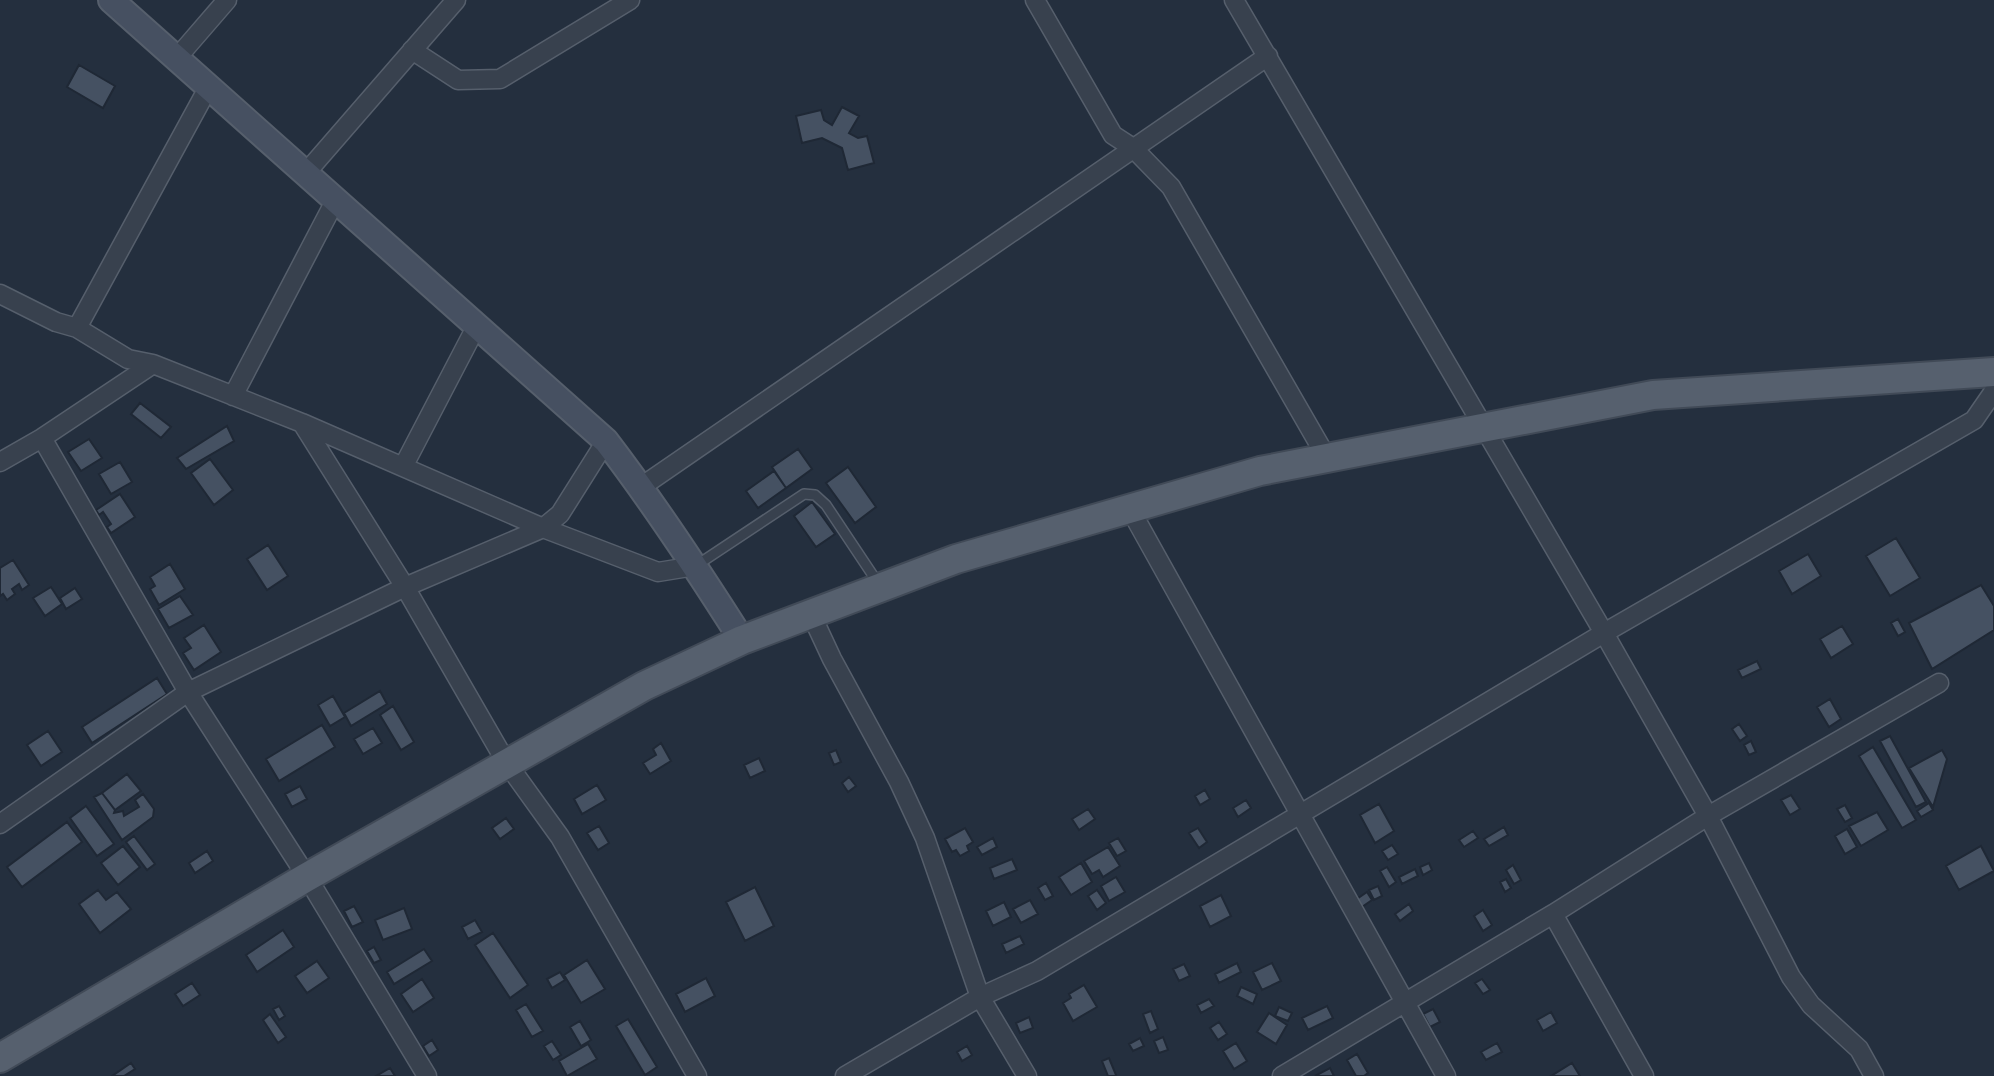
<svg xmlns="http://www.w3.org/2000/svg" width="1994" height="1076" font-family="Inter,sans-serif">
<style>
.building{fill:#455162;stroke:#1f2835;stroke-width:2}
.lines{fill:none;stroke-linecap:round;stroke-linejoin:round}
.lane-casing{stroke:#565f6c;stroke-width:12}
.street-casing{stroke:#565f6c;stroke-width:21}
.secondary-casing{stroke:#565f6c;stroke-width:28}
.primary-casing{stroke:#414a57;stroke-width:32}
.lane{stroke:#38414e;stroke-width:9}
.street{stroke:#38414e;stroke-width:18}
.secondary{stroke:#465061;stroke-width:24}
.primary{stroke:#56606e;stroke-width:28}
</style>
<rect width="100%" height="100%" fill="#242f3e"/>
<path class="building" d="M79,65L115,86L103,108L67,87Z
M842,107L859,116L849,133L858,138L867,136L874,163L848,170L842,148L822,138L802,143L796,116L821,110L824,120L832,125Z
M140,403L171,427L161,438L131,414Z
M227,426L234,441L186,469L177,458Z
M89,439L102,458L81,471L68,452Z
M798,449L812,469L786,488L772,467Z
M210,459L233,490L214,505L191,473Z
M120,462L132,482L111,494L99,474Z
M848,467L876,507L855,523L826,483Z
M774,471L786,488L758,508L746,491Z
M120,494L135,517L111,533L107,527L111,524L103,512L99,515L96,510Z
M812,502L835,534L816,547L794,516Z
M1896,538L1920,578L1890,596L1866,556Z
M268,545L288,576L267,590L247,559Z
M1808,554L1821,576L1792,594L1779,571Z
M13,560L29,585L22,590L19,584L12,589L15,594L7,600L3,594L0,596V568Z
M170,564L185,589L159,605L150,589L155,586L150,577Z
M1981,585L1994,606V630L1932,669L1909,623Z
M51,587L62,604L45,616L33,598Z
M75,588L82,599L66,609L60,598Z
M180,596L193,615L169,628L158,609Z
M1898,619L1905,632L1898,636L1891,623Z
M204,625L221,652L194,670L183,653L191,648L184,638Z
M1842,626L1853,644L1831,658L1820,639Z
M1757,661L1761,669L1742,678L1738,670Z
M157,678L167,694L92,743L82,727Z
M380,691L387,704L351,726L344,713Z
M333,696L345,717L330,726L318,705Z
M1830,699L1841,719L1829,727L1817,707Z
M393,706L414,742L401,750L380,715Z
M1739,724L1747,736L1740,741L1732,729Z
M322,725L335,747L279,781L266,759Z
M373,728L382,743L363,754L354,739Z
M48,731L62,752L41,766L27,745Z
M1890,736L1926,802L1916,807L1880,741Z
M1751,741L1756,752L1749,755L1744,745Z
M661,743L671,761L650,774L643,763L656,755L653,749Z
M1873,747L1916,820L1902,828L1859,756Z
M836,750L841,762L834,765L829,753Z
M1942,750L1947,759L1933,807L1909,768Z
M759,758L765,771L750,778L744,765Z
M127,774L141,791L115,810L102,793Z
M849,777L856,786L848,792L842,783Z
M597,785L606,800L582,814L574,799Z
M300,786L307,799L292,807L285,794Z
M1205,790L1210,799L1200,805L1195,796Z
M102,793L115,810L114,813L123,811L124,816L139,807L135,800L143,794L154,809L153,817L122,840L94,797Z
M1791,795L1800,809L1790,815L1781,800Z
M1246,800L1251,808L1238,817L1233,808Z
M1929,803L1933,810L1921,817L1917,811Z
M1379,804L1394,831L1375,843L1360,815Z
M1845,805L1852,818L1845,822L1837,809Z
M86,806L114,844L97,856L70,818Z
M1088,809L1095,819L1079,830L1072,819Z
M1877,812L1888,830L1861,846L1849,826Z
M506,818L514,829L500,839L492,828Z
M67,822L82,842L22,887L7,867Z
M599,826L609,843L598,850L587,833Z
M1504,827L1508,835L1489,846L1484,839Z
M965,828L973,842L967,846L969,851L960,856L956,850L952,852L945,839Z
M1198,828L1207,842L1199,848L1189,833Z
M1847,829L1857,847L1845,854L1835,836Z
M1473,831L1478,838L1464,847L1459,840Z
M134,836L155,864L147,870L126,842Z
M993,838L997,847L982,855L977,847Z
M1118,838L1126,851L1117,856L1109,843Z
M1392,845L1398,854L1388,860L1382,851Z
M123,846L140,867L118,885L101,863Z
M1981,846L1994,871L1959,890L1946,866Z
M1108,847L1120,866L1103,877L1099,870L1092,874L1084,861Z
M207,851L213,861L195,873L189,863Z
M1012,859L1017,870L994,879L990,868Z
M1081,863L1092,882L1071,895L1059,877Z
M1429,863L1432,870L1423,875L1420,867Z
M1513,865L1521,880L1514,884L1506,870Z
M1387,867L1396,882L1389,887L1380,871Z
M1415,869L1418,876L1402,884L1399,877Z
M1116,877L1125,892L1109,901L1101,886Z
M1506,879L1511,888L1505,892L1500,882Z
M1046,883L1053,896L1045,900L1038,888Z
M1378,886L1382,896L1374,900L1369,890Z
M755,887L774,926L745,941L726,902Z
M98,890L106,900L117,892L131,909L100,933L79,904Z
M1097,890L1106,903L1097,910L1088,896Z
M1367,892L1372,900L1359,909L1354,901Z
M1221,895L1231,916L1210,927L1200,906Z
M1030,900L1038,914L1021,923L1013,909Z
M1004,902L1011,917L993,926L986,911Z
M1409,904L1413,911L1400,921L1395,914Z
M354,906L363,922L352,927L344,911Z
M404,908L412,929L383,940L375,920Z
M1483,910L1492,925L1483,931L1474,916Z
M475,920L482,932L468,939L462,927Z
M283,930L294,947L257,972L246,955Z
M493,933L528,985L510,998L475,945Z
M1020,936L1024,944L1006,953L1002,944Z
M374,947L381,960L374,963L367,951Z
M424,949L432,961L394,984L387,972Z
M587,960L605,989L581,1003L564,975Z
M317,961L329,978L307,993L295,976Z
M1237,963L1241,972L1219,983L1215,974Z
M1272,963L1281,981L1262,990L1253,972Z
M1184,964L1190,976L1179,981L1173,969Z
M560,972L565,980L552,988L547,979Z
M706,978L715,996L685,1012L676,994Z
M422,979L434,998L413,1012L401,994Z
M1482,979L1490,990L1483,994L1475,983Z
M192,983L200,995L183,1006L175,994Z
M1084,985L1097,1007L1073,1021L1063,1003L1071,998L1069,994Z
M1241,987L1257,994L1253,1004L1237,996Z
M1209,999L1214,1006L1201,1013L1197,1005Z
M526,1004L543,1031L532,1037L516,1010Z
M279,1006L285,1016L279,1020L273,1009Z
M1327,1006L1333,1018L1308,1030L1302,1018Z
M1279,1007L1292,1013L1288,1021L1275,1016Z
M1433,1009L1440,1022L1430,1027L1423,1014Z
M1151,1011L1158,1029L1150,1033L1143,1014Z
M1551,1012L1557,1023L1543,1031L1537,1020Z
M1269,1013L1287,1025L1276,1044L1257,1032Z
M270,1014L286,1037L278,1043L263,1020Z
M1029,1017L1033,1028L1020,1033L1016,1023Z
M628,1019L657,1067L645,1075L616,1026Z
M580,1021L591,1040L581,1046L570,1027Z
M1219,1022L1227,1034L1218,1040L1210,1028Z
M1163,1037L1168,1050L1159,1053L1154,1041Z
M1140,1038L1144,1046L1133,1051L1129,1044Z
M432,1040L438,1050L429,1056L423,1046Z
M552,1041L561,1055L553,1060L544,1046Z
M1236,1043L1247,1061L1234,1069L1223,1051Z
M1497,1043L1502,1052L1486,1060L1481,1052Z
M588,1044L597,1059L567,1076L559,1061Z
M967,1046L972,1055L962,1061L957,1052Z
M1357,1054L1368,1073L1364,1076H1356L1347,1060Z
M1109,1058L1116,1075L1115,1076H1108L1102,1061Z
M131,1063L135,1069L124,1076H112Z
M1572,1063L1580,1076H1551Z
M390,1068L395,1076H376Z
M1330,1068L1334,1076H1315Z"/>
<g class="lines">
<defs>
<path id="lane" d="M697,565L804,494L815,495L826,505L878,583"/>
<path id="street" d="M1035,0L1113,135L1133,148L1171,187L1327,458
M1234,0L1604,633L1708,816L1791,977L1811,1005L1859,1049L1874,1076
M412,50L458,80L500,79L630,0
M176,59L227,0
M305,174L456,0
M0,294L56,322L77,328L128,359L153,364L42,438L0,462
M77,328L208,88
M153,364L302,423L543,528L658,572L695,566
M233,396L335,201
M302,423L405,587L506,762L560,837L697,1076
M42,438L188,692L307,877L427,1076
M403,467L477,325
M641,487L1268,56
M1130,509L1446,1076
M811,614L832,659L899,782L925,838L980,997L1027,1076
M0,824L188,692L405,587L543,528L560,514L606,441
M1553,914L1644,1076
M845,1076L980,997L1037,971L1604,633L1974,420L1994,391
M1282,1076L1553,914L1708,816L1939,683"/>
<path id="secondary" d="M111,0L606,441C655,505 699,572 742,640"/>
<path id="primary" d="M0,1058L307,877L644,686L742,640L956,559L1260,471L1653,395L1994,372"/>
</defs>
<use href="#lane" class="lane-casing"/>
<use href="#street" class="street-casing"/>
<use href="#secondary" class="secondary-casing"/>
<use href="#primary" class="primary-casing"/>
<use href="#lane" class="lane"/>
<use href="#street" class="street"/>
<use href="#secondary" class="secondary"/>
<use href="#primary" class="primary"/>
</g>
</svg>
